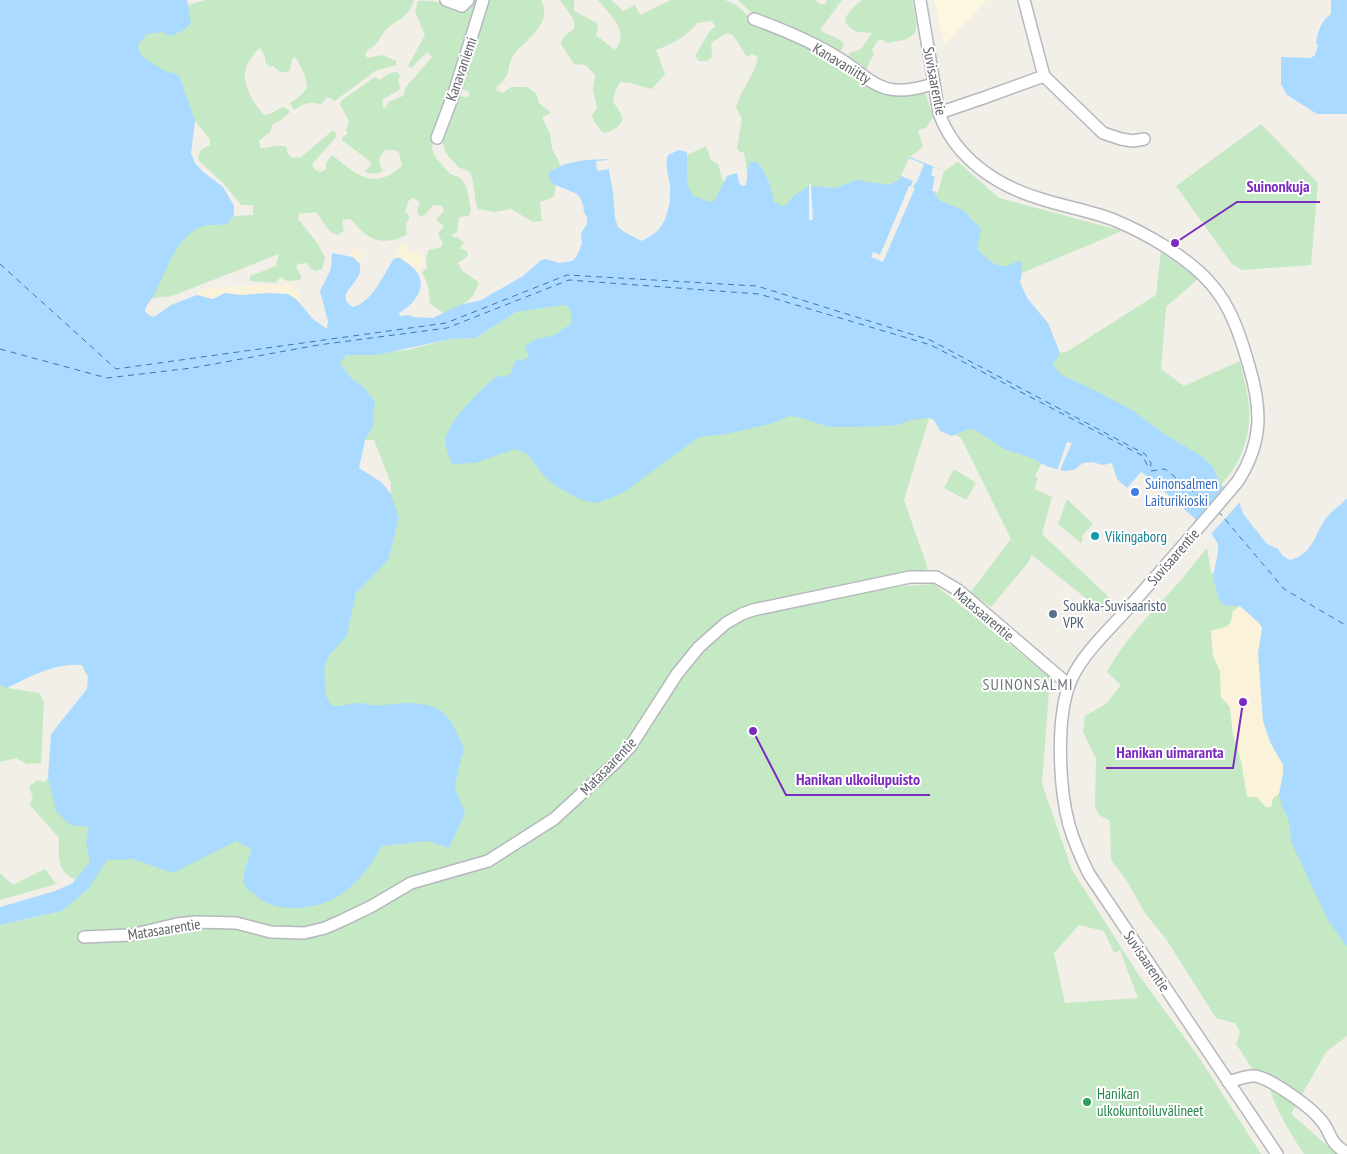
<svg xmlns="http://www.w3.org/2000/svg" width="1347" height="1154" font-family="'PT Sans Narrow',sans-serif">
<style>
.commercial{fill:#fef7e0}
.green{fill:#c5e8c5;fill-rule:evenodd}
.sand{fill:#fbf3d9}
.water{fill:#aadaff}
.pier{fill:#f1efe8}
.lines{fill:none;stroke-linecap:round;stroke-linejoin:round}
.ferry{stroke:#4174aa;stroke-width:1;stroke-dasharray:6 5;stroke-linecap:butt}
.minor-casing{stroke:#b5b8bc;stroke-width:14}
.minor{stroke:#fff;stroke-width:11}
.shop-dot{fill:#3f7fe0;stroke:#fff;stroke-width:2}
.culture-dot{fill:#0f9aa8;stroke:#fff;stroke-width:2}
.service-dot{fill:#5c6f8a;stroke:#fff;stroke-width:2}
.leisure-dot{fill:#2e9e5b;stroke:#fff;stroke-width:2}
.labels{text-anchor:middle;dominant-baseline:central;stroke-width:4;stroke-linejoin:round;paint-order:stroke}
.street-label{font-size:15px;fill:#5f6368;stroke:#fff}
.shop-label{font-size:15px;fill:#366cbe;stroke:#fff;text-anchor:start}
.culture-label{font-size:15px;fill:#0d838f;stroke:#fff;text-anchor:start}
.service-label{font-size:15px;fill:#4e5e75;stroke:#fff;text-anchor:start}
.leisure-label{font-size:15px;fill:#27864d;stroke:#fff;text-anchor:start}
.neighbourhood-label{font-size:16px;letter-spacing:1px;fill:#70757a;stroke:#fff}
.leader{fill:none;stroke:#7b2cbf;stroke-width:2}
.callout-dot{fill:#7b2cbf;stroke:#fff;stroke-width:2}
.callout-label{font-size:16px;text-anchor:middle;font-weight:bold;fill:#7b2cbf;stroke:#fff;stroke-width:4;stroke-linejoin:round;paint-order:stroke}
</style>
<rect width="100%" height="100%" fill="#f1efe8"/>
<path class="commercial" d="M934,0H987L944,45Z"/>
<path class="green" d="M94,0H187L189,5L205,0H414C407,18 403,16 389,27C379,35 381,44 367,50L365,55L368,58L382,55L396,61V65L375,71L335,101L327,97L321,105C311,100 303,104 294,110L290,103L300,96L307,88C306,76 302,67 295,57L292,59L290,70C282,75 279,71 273,66L270,67L265,62V56L260,48C255,51 255,53 252,57C236,76 250,99 264,115L270,114L282,107L286,108L290,112L282,119L272,125L270,132L259,141L261,148C271,147 277,144 287,147V152L292,158L301,157L332,131H335L336,137L312,164L315,170L321,172L326,169V163L332,155C356,174 373,192 402,166L399,152L394,150H385C378,158 378,162 383,171C378,175 371,173 365,172L372,163L342,140L343,137L348,133L346,131L349,121L340,104L342,100L375,77L380,80C385,75 391,72 398,72L400,77L398,79L400,89L382,100L383,107L386,108L388,102L403,96L406,87L432,57L427,52L411,68L408,66L425,35L415,11L418,1C432,0 440,3 453,5C460,6 471,0 480,0L434,133L432,149L436,158L450,174L459,177L463,181L467,189L471,211L468,216L459,217L457,232L452,235L454,238L456,237L464,242L460,248L467,251L468,256L458,263L462,271L479,282C470,306 465,302 444,313L430,304L428,286L422,272L427,268L426,257L429,250L441,247L443,243L438,234L444,226L436,220L444,211L442,206L433,205L426,214L420,217L417,212L420,202L413,198L409,200L405,211L410,217L406,223L407,234C396,241 381,244 368,236C362,233 356,224 350,219L342,220L344,231L338,235C326,232 324,221 316,212L299,214L298,219L318,244L325,258L322,269L316,271L311,269L307,263L298,264L296,267L301,276L300,280L287,281L281,277L275,283L250,281V276L276,266L279,254L172,296L152,298C163,273 172,245 195,229C208,221 225,230 234,216L253,215V205H241L223,183L199,161L198,157L201,150L210,145V139L195,121L186,100L143,68Z
M485,0H541C554,24 525,39 513,56C505,68 514,73 497,86L496,90L503,93L511,87H527L536,93L539,103L551,113L542,117L550,134L552,149L559,162L560,167L553,169L551,183L556,185L554,197L540,202L542,221L533,222L511,209L494,212L478,209C473,197 476,183 469,171L458,167L446,153L441,139L453,99L460,96L468,97L470,92L462,89L460,83Z
M560,0H574V11L597,23L598,27L596,35L615,50C631,31 609,14 598,0H611L623,11L635,5L640,15L671,0H725L736,5L746,14L751,24L782,34L850,68L878,92L899,95L925,91L933,117L927,127L918,131L923,147L910,157L899,180L800,222L746,185L748,180L744,152H740L737,148L742,119L736,107C741,89 755,75 758,57L752,54L747,57L733,35L727,33L711,43L712,57L707,61H699L695,55C703,47 705,33 715,27L712,21L697,23C686,37 672,44 656,50L665,74L652,89L630,83L620,82L615,92L613,102L620,112L623,119C619,127 612,132 603,133L594,121L592,116L597,108L593,90L595,75L586,65L574,64L561,44L563,37L574,29C577,19 565,8 560,0Z
M738,0H815L820,4H825L827,0H842L820,30C827,35 838,37 844,44L842,49L838,52L755,16Z
M862,0H912C918,32 923,38 887,43L881,39L877,41L872,50L874,54L864,73L846,61L850,53L861,49L872,33C858,32 853,33 845,22C846,12 855,6 862,0Z
M1261,124L1318,183L1311,265L1242,270L1232,264L1176,186Z
M706,146L711,160L718,164L723,182L725,179L702,266L688,186L687,155Z
M958,162L999,198L1122,231L1022,273L1020,281L922,236L944,171Z
M1161,251L1198,279L1166,307L1161,369L1184,386L1240,361C1243,376 1248,392 1249,407C1251,437 1241,463 1221,485L1219,480L1039,369L1060,353L1068,351L1156,295Z
M541,301L795,324L934,420L929,418L904,500L928,569L888,577V587L934,584L1050,677L1042,784L1072,870L1138,974L1200,1059L1261,1154H0V925L62,911L75,879C56,872 59,856 59,838L29,804L33,798L29,786L38,780L45,782L48,778L62,780L298,697L391,493V483L374,440H365L374,424L328,357L407,350L451,339L476,338L516,312L544,307ZM1079,925L1104,931L1114,953L1120,950L1138,998L1065,1003L1054,953Z
M971,401L1061,425L1035,476L1038,478L1034,489L1052,497L1042,534L1113,601L1103,612L1032,555L1027,564L991,607L970,593L1011,539L961,438L956,435Z
M954,469L976,483L966,500L944,488Z
M1067,499L1093,524L1081,537L1083,540L1081,543L1058,524Z
M1207,548L1211,573L1218,572L1270,605L1233,611C1231,630 1226,626 1211,631L1213,656L1220,671L1221,697L1230,707L1233,734L1241,760L1257,797L1266,807L1273,798L1279,794L1347,834V1036L1326,1052L1291,1114L1330,1148L1341,1154H1304C1288,1129 1273,1106 1266,1076L1254,1071L1236,1044L1240,1032L1235,1023L1216,1018L1166,939L1145,913L1127,881L1111,860L1110,821L1099,815L1095,806L1096,759L1083,732L1085,716L1106,704L1121,685L1107,672C1125,639 1147,618 1172,590C1184,577 1195,562 1207,548Z
M0,671L7,688L39,693L44,702L41,763L27,764L16,758L0,762Z
M45,869L56,884L0,900V873L13,885Z"/>
<path class="sand" d="M402,243L423,258V265L418,273L400,258H396L400,244Z
M354,249L361,250L362,255L360,264L353,257H349Z
M289,284L296,288L300,295L298,301L288,294L270,293L241,295L225,293L213,299L197,295L201,290C229,284 260,287 289,284Z
M1240,606L1260,624L1262,628L1270,742L1283,765V773L1279,794L1273,798L1271,807H1266L1257,797H1247L1241,760L1233,734L1230,707L1221,697L1220,671L1213,656L1211,631C1226,626 1231,630 1233,611Z"/>
<path class="water" d="M0,0H187L191,23L184,30L171,36L162,32L147,34L138,45L139,52L144,58L165,71L177,74L180,78L195,121L191,153L195,163L202,171L223,187L234,206V216L227,224C216,226 206,223 196,229C171,245 167,273 152,298C149,303 146,305 145,311L150,316L154,317L171,305L197,295L213,299L225,293L241,295L270,293L288,294L296,299L313,319L327,329L328,321L320,291L331,269L332,253L353,257L360,264C360,265 360,271 360,272C357,285 334,296 353,307C372,302 383,276 393,260L396,258H400C406,262 415,268 418,274C427,289 412,306 399,313L400,316L408,315L414,317L433,318L460,305L481,300L523,276L541,260L546,259L559,263L572,261L576,257L582,244L581,233L587,224V218L584,212L583,205L581,199L577,194L551,183L548,174C563,160 588,160 607,159L613,192L615,218L618,227L624,232L642,241C646,238 651,236 655,233C668,222 671,201 670,186C669,174 664,166 668,155L679,150L687,152L688,186L693,196L710,202L715,200L727,176L737,173L739,183L742,186L746,185L749,162H757L764,172L770,185L774,202L784,207L795,195L809,186L835,188L857,180L888,185L899,180L910,157L944,171L935,195L941,201L963,210L981,229L977,248C983,256 994,267 1005,266C1010,266 1015,261 1021,261L1022,273L1020,282L1027,298L1048,323L1060,353L1053,364L1060,374L1098,392L1132,410L1166,435L1201,456L1213,467L1221,485L1239,502L1244,515L1267,544L1278,549L1283,556L1290,560C1315,553 1313,535 1327,517C1333,510 1341,505 1347,498V947L1328,920L1292,844L1288,817L1282,807L1279,794L1283,773V765L1270,742L1263,721L1258,653L1262,628L1260,624L1240,606H1226L1219,600L1213,577L1218,552V544L1212,534L1147,476L1141,472L1127,488L1117,479L1112,463L1103,465L1092,462L1083,463L1074,470L1064,471L1046,466L1032,458L1006,450L974,429H969L952,436L940,431L934,420L929,418L910,420L898,425L858,427H829L798,417L789,416L773,423L727,434L699,437L624,492L608,499L597,503L581,500L559,488L545,477L527,454L515,449L475,463L452,464C449,456 444,446 446,437C450,419 483,387 497,376L502,377L511,374L514,363L519,359L522,361L529,357L525,346L534,340L554,335L571,324V312L567,305H563L516,312L476,338L451,339L376,355H346L340,363L351,378L364,387L375,402L373,415L374,424L365,440L359,468L381,482L391,494L399,518L388,560L356,593L347,635L328,657L324,668L326,696L332,706C342,707 350,703 359,703C364,703 369,705 375,705C385,706 396,703 406,703C444,703 451,717 464,749L458,770L455,787L465,813L449,848L428,841L382,846C372,864 358,883 340,895C317,910 275,915 254,894C251,892 247,889 245,886C240,876 249,859 252,849L236,841L173,873L133,859L107,860L89,888L62,911L0,925V907L55,891L73,883L90,862L86,841L89,827L70,825L56,811L48,778L51,734L87,689L88,677L82,665C54,663 32,676 7,688L0,685Z
M1331,0H1347V114H1317L1287,95L1281,84V57L1311,58L1315,55L1318,45L1316,43C1318,31 1321,21 1331,14Z"/>
<path class="pier" d="M909,158L924,164L917,182H916L913,187L915,188L883,262L871,257L873,252L880,255L909,186H911L913,181L901,176Z
M608,160L609,169L597,171L596,161Z
M933,167L944,171L938,192L932,191L935,177L931,175Z
M809,183L811,184L813,220H809Z
M1067,442L1072,443L1059,472L1057,471Z
M1227,487L1241,501L1210,535L1195,522Z"/>
<g class="lines">
<path class="ferry" d="M0,264L116,369L446,323L567,275L757,286L930,340L1145,454L1151,463L1150,471
M0,349L107,378L192,368L318,345L447,328L569,280L759,294L931,345L1143,456L1149,469
M1151,471L1165,469L1211,506
M1218,511L1284,589L1347,626"/>
<defs>
<path id="minor" d="M446,0L462,6L468,0
M920,0L939,113C955,158 997,186 1041,199C1066,207 1091,211 1114,220C1146,233 1189,258 1211,284C1231,306 1241,338 1249,366C1262,409 1263,442 1238,481C1203,523 1167,564 1131,605C1112,627 1084,652 1072,678C1055,714 1059,787 1069,825C1074,842 1081,858 1089,874L1277,1154
M1024,0L1044,76
M754,19C784,30 813,42 840,59C856,69 871,85 889,89C904,92 919,88 934,84
M939,113L986,97L1044,76L1103,133L1121,139L1133,141L1144,139
M437,138L454,93L483,0
M84,937L131,935L177,924L196,922L236,923L271,932L304,933L325,928L343,920L372,906L411,883L488,861L554,819L616,762L630,747L677,674L699,647L726,623L742,614L753,610L910,577H936L958,590L1069,685
M1228,1082C1236,1080 1247,1075 1255,1076C1270,1078 1309,1106 1319,1118C1333,1132 1326,1141 1347,1153"/>
</defs>
<use href="#minor" class="minor-casing"/>
<use href="#minor" class="minor"/>
</g>
<circle class="shop-dot" cx="1135" cy="492" r="5"/>
<circle class="culture-dot" cx="1095" cy="536" r="5"/>
<circle class="service-dot" cx="1053" cy="614" r="5"/>
<circle class="leisure-dot" cx="1087" cy="1102" r="5"/>
<g class="labels">
<g class="street-label">
<text transform="translate(842 63) rotate(31)">Kanavaniitty</text>
<text transform="translate(461 69) rotate(-71)">Kanavaniemi</text>
<text transform="translate(935 81) rotate(79)">Suvisaarentie</text>
<text transform="translate(1173 557) rotate(-49)">Suvisaarentie</text>
<text transform="translate(984 614) rotate(40)">Matasaarentie</text>
<text transform="translate(608 766) rotate(-46)">Matasaarentie</text>
<text transform="translate(164 929) rotate(-9)">Matasaarentie</text>
<text transform="translate(1147 961) rotate(56)">Suvisaarentie</text>
</g>
<g class="shop-label">
<text x="1145" y="483">Suinonsalmen<tspan x="1145" dy="17">Laiturikioski</tspan></text>
</g>
<g class="culture-label">
<text x="1105" y="536">Vikingaborg</text>
</g>
<g class="service-label">
<text x="1063" y="605">Soukka-Suvisaaristo<tspan x="1063" dy="17">VPK</tspan></text>
</g>
<g class="leisure-label">
<text x="1097" y="1093">Hanikan<tspan x="1097" dy="17">ulkokuntoiluvälineet</tspan></text>
</g>
<g class="neighbourhood-label">
<text x="1028" y="684">SUINONSALMI</text>
</g>
</g>
<path class="leader" d="M1175 243L1237 202H1320M1243 702L1233 768H1106M753 731L786 795H930"/>
<g class="callout-dot">
<circle cx="1175" cy="243" r="5"/>
<circle cx="1243" cy="702" r="5"/>
<circle cx="753" cy="731" r="5"/>
</g>
<g class="callout-label">
<text x="1278" y="192">Suinonkuja</text>
<text x="1170" y="758">Hanikan uimaranta</text>
<text x="858" y="785">Hanikan ulkoilupuisto</text>
</g>
</svg>
